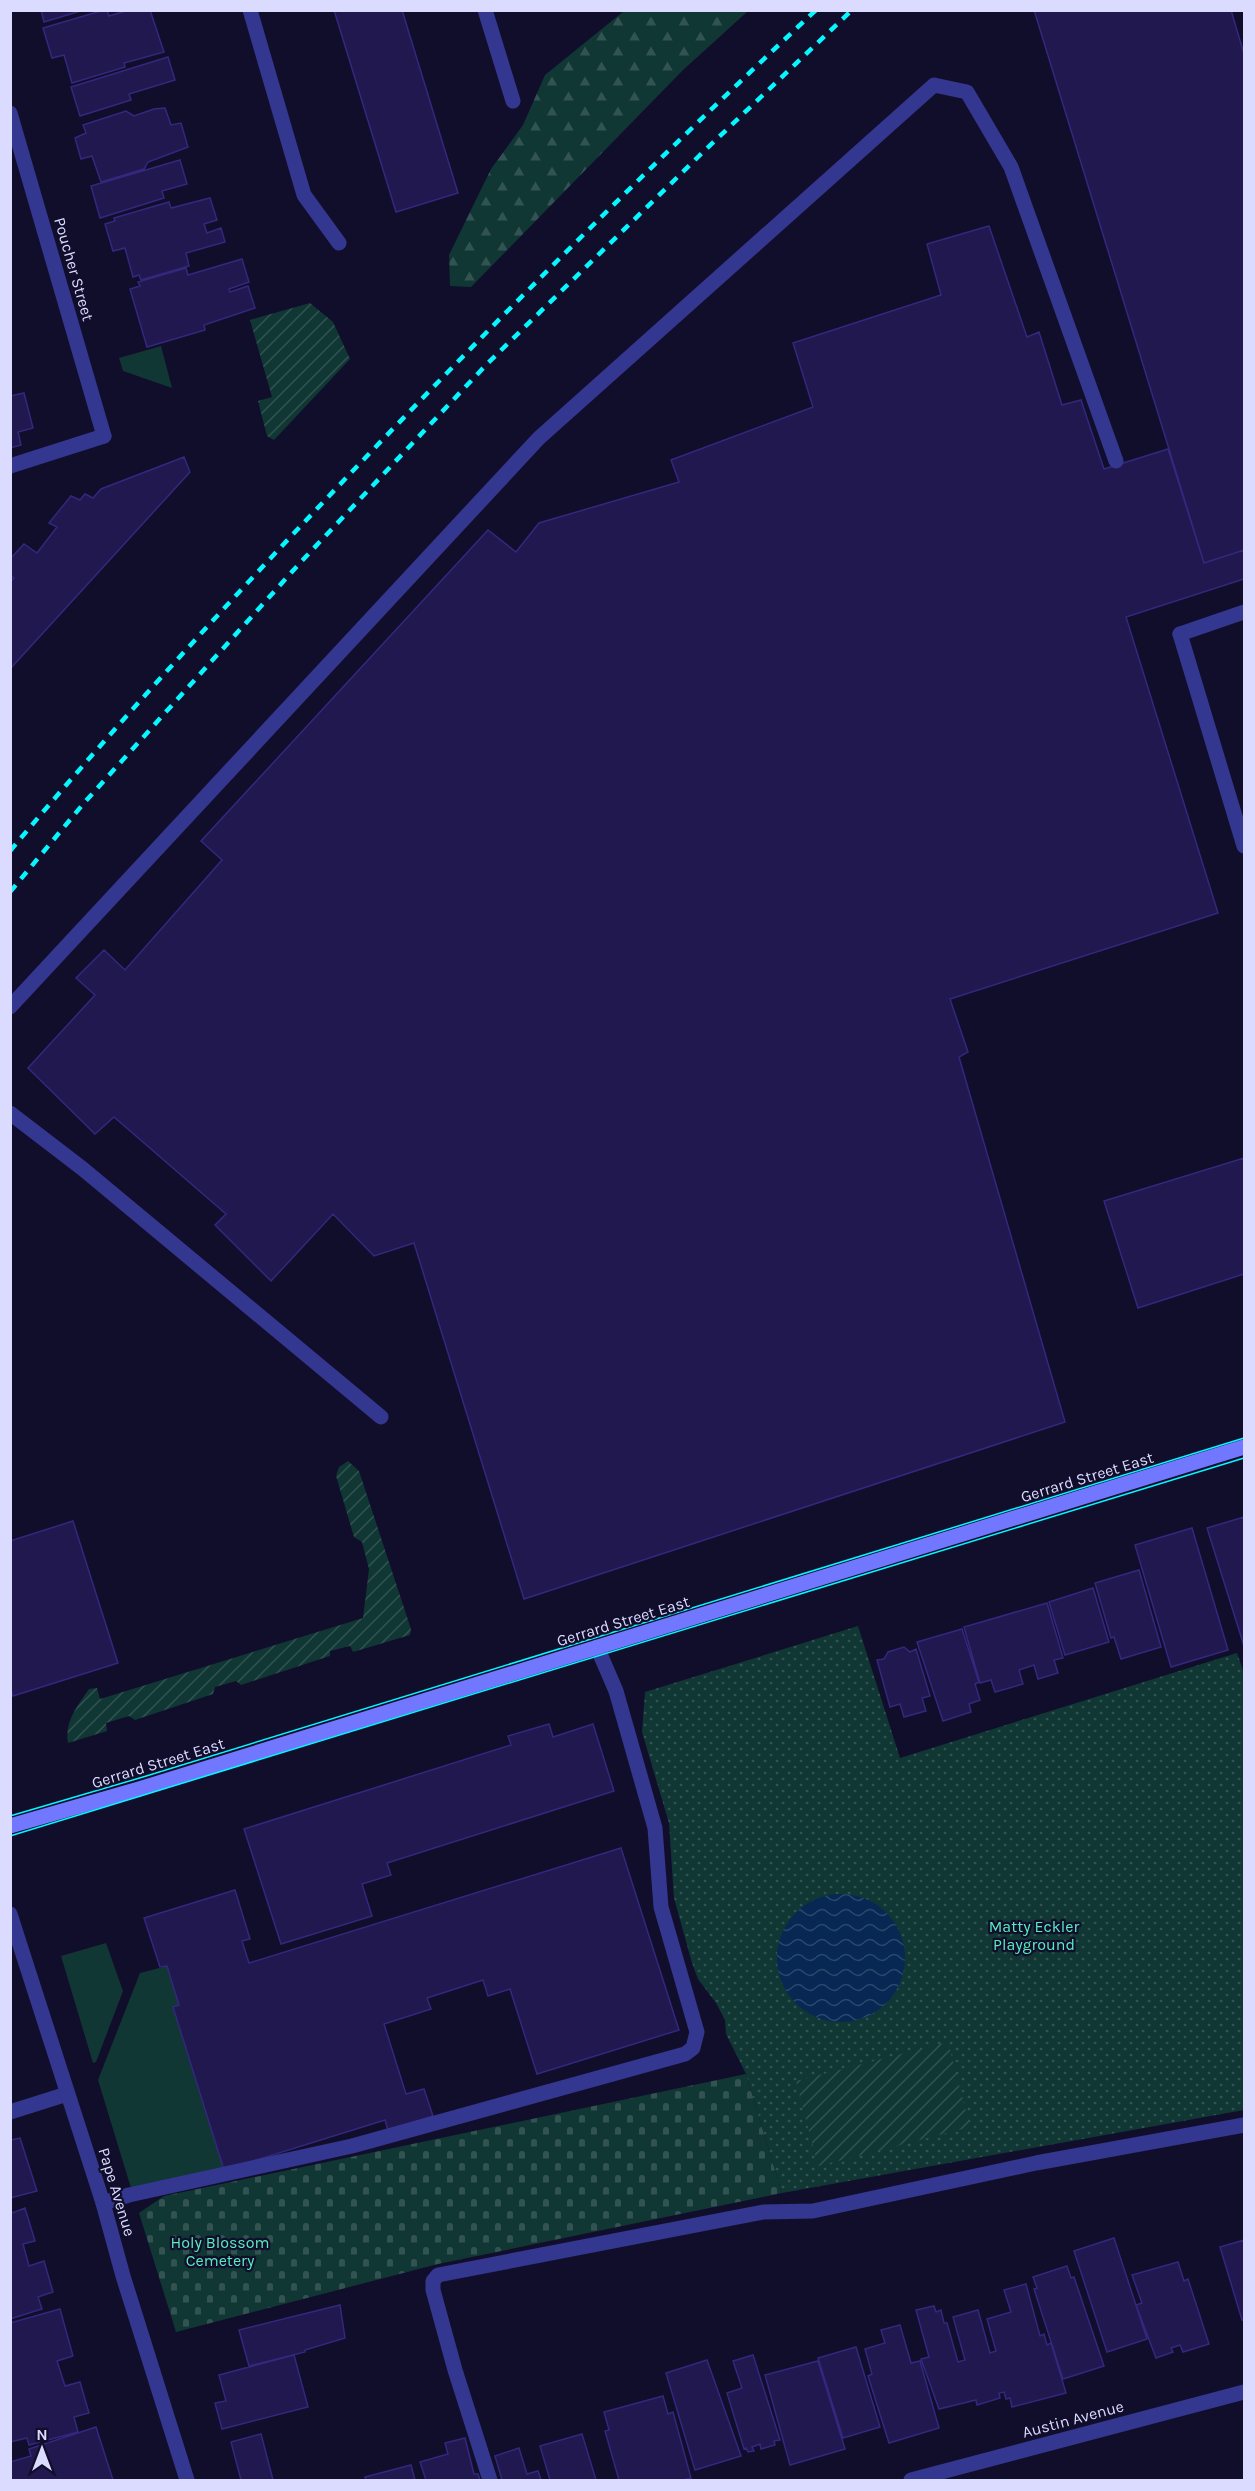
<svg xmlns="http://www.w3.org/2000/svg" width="1255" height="2491" font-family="Karla,sans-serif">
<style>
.grass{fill:#103733}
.forest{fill:url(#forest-firs)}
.cemetery{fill:url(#cemetery-stones)}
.park{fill:url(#park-dots)}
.garden{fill:url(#garden-furrows)}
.water{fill:url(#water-waves)}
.building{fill:#20184f;stroke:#33287e;stroke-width:1.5}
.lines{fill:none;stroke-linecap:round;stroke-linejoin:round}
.service{stroke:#343790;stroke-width:15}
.minor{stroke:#343790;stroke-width:15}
.secondary{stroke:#7177ff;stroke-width:15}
.tram{stroke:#06f7ff;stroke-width:1.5}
.rail{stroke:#06f7ff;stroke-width:4.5;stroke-dasharray:9 8;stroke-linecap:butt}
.labels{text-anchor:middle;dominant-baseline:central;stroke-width:4.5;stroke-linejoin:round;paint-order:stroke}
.street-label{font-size:16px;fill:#dbdaff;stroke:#110e2c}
.park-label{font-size:16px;fill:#58edbd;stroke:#110e2c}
</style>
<defs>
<pattern id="forest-firs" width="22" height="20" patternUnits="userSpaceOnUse" patternTransform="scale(1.5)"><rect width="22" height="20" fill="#103733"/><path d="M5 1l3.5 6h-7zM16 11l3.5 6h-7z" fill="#325352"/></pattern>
<pattern id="cemetery-stones" width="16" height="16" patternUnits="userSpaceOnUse" patternTransform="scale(1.5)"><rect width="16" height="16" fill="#103733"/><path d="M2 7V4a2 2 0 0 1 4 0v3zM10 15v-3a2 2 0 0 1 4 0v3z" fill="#325352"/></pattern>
<pattern id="park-dots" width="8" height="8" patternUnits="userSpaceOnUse" patternTransform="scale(1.5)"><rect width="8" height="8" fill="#103733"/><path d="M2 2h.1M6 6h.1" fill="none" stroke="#325352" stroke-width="1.8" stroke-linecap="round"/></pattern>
<pattern id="garden-furrows" width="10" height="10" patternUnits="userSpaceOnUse" patternTransform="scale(1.5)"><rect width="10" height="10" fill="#103733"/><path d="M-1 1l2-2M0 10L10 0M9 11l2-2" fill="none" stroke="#325352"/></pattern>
<pattern id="water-waves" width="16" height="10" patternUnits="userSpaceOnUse" patternTransform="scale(1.5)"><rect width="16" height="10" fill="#072853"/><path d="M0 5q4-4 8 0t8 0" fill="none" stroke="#2b476d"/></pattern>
</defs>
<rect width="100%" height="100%" fill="#110e2c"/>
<path class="grass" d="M161,346L172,388L123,371L119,358Z
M106,1943L123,1991L96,2062L93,2063L61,1956Z
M167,1966L179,2005L173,2008L224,2170L131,2188L98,2080L140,1973Z"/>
<path class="forest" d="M624,11H748L683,70L471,287L450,286L449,255L491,169L523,125L545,75Z"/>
<path class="cemetery" d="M746,2074L782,2193L438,2264L176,2332L139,2213L164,2196Z"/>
<path class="park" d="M858,1626L900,1758L1237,1653L1244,1673V2110L782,2193L746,2074L726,2034L725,2020L716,2003L698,1979L692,1963L674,1898L669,1823L642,1732L645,1692Z"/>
<path class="garden" d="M310,303L333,322L350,359L274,440L267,436L258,401L272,397L250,320Z
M348,1461L359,1471L411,1629L410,1635L353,1652L350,1646L330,1651V1656L241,1685L236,1681L215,1687L213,1694L135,1720L129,1716L106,1723L107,1731L68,1743C64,1722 78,1705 89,1689L97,1688L100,1699L363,1618L369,1569L362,1542L354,1537L336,1476L339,1467Z
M948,2042L970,2127L818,2166L796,2081Z"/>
<path class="water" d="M777 1958a64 64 0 1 1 128 0a64 64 0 1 1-128 0Z"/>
<path class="building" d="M41,10H84L44,22Z
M104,10H107L109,16L129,10H150L164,52L124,63L125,67L72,83L64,55L52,58L43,28Z
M334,10H402L458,193L396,212Z
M1034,10H1231L1244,54V550L1204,563Z
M168,57L175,80L129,94L131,100L80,116L71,87Z
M165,108L171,125L181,123L188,147L148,162L144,169L101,182L92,156L81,159L75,138L86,133L83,125L126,111L134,116L154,109Z
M180,160L187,184L162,191L164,198L100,218L91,186Z
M210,198L217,220L204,224L207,233L221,228L225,242L186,253L189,266L141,280L139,275L133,277L125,248L113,251L105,224L115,221L114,218L169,202L171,208Z
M989,226L1027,337L1039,332L1062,405L1081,400L1104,469L1168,449L1204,563L1244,550V579L1126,617L1218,913L950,999L968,1052L959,1057L1065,1422L524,1599L414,1243L374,1256L333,1214L271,1281L215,1225L226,1214L114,1117L95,1134L28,1068L95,995L76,978L104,950L125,970L222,860L201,841L488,530L516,552L539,523L679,482L671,460L813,407L793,343L941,295L927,244Z
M242,259L249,282L229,289L230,292L248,286L255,308L204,325L205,330L147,347L130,289L140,286L138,282L186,268L188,275Z
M24,393L33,428L18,432L21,445L10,448V396Z
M184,457L190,472L10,669V582L14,578L10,575V559L24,544L37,553L57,527L49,523L71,496L80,500L85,494L93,498L101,489Z
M1244,1158V1274L1138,1308L1104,1201Z
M1244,1517V1646L1207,1528Z
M73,1521L118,1663L13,1696L10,1687V1541Z
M1192,1528L1228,1650L1171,1667L1135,1545Z
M1139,1570L1161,1647L1121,1659L1114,1637L1111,1638L1095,1583Z
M1093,1588L1109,1642L1065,1655L1049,1602Z
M1047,1603L1063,1658L1054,1660L1058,1673L1038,1679L1034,1665L1019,1670L1023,1684L995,1692L991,1680L980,1683L964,1627Z
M962,1629L979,1682L975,1684L980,1700L969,1704L971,1712L943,1721L917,1642Z
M904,1647L910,1652L916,1649L930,1696L922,1698L926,1711L904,1717L900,1704L890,1707L877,1660L884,1659L888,1652Z
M549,1724L553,1737L593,1724L614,1791L387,1863L391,1875L362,1884L372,1916L281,1944L244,1829L511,1745L508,1736Z
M621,1848L679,2030L537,2074L510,1989L488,1996L483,1980L427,1998L431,2009L384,2024L406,2094L424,2089L433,2116L388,2130L385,2120L224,2170L173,2007L179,2005L167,1966L160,1967L144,1918L235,1890L250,1939L242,1941L249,1963Z
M20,2138L37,2191L10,2198V2140Z
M10,2207L12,2213L25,2208L35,2241L23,2244L29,2266L44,2261L53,2292L38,2297L42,2309L10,2319Z
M1114,2238L1147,2339L1107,2352L1074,2251Z
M1244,2240V2321L1242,2320L1220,2247Z
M1178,2262L1184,2281L1188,2279L1209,2344L1183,2352L1180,2345L1171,2348L1173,2352L1156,2358L1136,2305L1142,2303L1132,2275Z
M1067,2266L1071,2278L1074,2277L1104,2366L1063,2379L1034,2289L1037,2288L1033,2277Z
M1026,2284L1040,2336L1044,2334L1047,2345L1051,2343L1066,2393L1012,2407L1010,2398L1006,2399L1004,2392L999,2393L1000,2398L977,2405L976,2400L939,2409L921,2359L929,2357L916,2310L934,2306L936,2312L941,2310L944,2323H947L958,2362L965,2360L953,2317L978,2310L990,2353L996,2351L987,2319L1011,2312L1004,2290Z
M340,2305L345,2338L305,2350V2352L249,2366L239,2330Z
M60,2309L73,2356L57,2361L65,2386L80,2382L89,2413L74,2417L78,2432L29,2445L27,2438L10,2442V2323Z
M900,2325L911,2363L920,2361L939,2428L889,2443L868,2376L872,2374L865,2349L885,2343L881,2330Z
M856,2347L880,2427L843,2438L818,2358Z
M294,2355L308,2407L222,2429L215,2403L226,2401L219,2375Z
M753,2355L780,2440L774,2441L775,2445L761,2449L760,2444L752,2447L754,2451L748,2452L746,2448L744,2449L727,2393L742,2388L733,2361Z
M707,2360L741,2456L695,2470L666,2373Z
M818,2361L845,2449L790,2465L765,2375Z
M663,2396L668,2414L673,2412L691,2478L683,2480H619L605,2431L609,2430L604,2412Z
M96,2427L113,2480H10V2462L31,2456L29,2449Z
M261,2434L273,2480H241L231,2442Z
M582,2434L596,2480H550L540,2446Z
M465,2438L474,2474H478L480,2480H426L420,2462L448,2454L445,2443Z
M519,2448L527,2474L538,2471L541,2480H502L495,2456Z
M411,2465L415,2480H366L365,2477Z"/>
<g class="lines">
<path class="service" d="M250,10L304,195L339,243
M10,466L104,436
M1180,634L1244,612
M10,1007L539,438L934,85L967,92L1011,167L1116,461
M10,1113L83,1169L381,1417
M10,2112L67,2094
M103,2203L129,2195L352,2146L685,2054L693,2048L697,2032L661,1907L655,1828L616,1691L597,1647
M490,2480L455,2370L433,2290V2281L438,2275L763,2212L813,2211L1036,2163L1244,2125"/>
<path class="minor" d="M485,10L513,101
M10,113L104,436
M1180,634L1244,846
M10,1914L103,2203L123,2276L187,2480
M911,2480L1244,2392"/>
<path class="secondary" d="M10,1826L139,1789L1244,1447"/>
<path class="tram" d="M10,1816L143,1777L1244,1438
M10,1836L1244,1458"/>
<path class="rail" d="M10,851C124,715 245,584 367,456C513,303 662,154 816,10
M10,892L84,803L299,564L486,365L699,156L852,10"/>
</g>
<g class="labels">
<g class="street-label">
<text transform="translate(74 269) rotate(74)">Poucher Street</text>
<text transform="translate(1087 1477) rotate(-17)">Gerrard Street East</text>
<text transform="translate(623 1621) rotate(-17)">Gerrard Street East</text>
<text transform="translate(158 1763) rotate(-17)">Gerrard Street East</text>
<text transform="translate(117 2192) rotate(73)">Pape Avenue</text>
<text transform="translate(1073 2419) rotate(-15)">Austin Avenue</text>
</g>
<g class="park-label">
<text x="1034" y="1926">Matty Eckler<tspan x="1034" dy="18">Playground</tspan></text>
<text x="220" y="2242">Holy Blossom<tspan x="220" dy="18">Cemetery</tspan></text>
</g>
</g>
<rect width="1255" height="2491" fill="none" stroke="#dbdaff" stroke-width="24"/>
<g transform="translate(42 2449)" stroke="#110e2c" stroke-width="4.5" paint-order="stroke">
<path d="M0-4.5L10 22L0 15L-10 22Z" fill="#dbdaff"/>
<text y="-9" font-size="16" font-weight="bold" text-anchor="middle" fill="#dbdaff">N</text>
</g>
</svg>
